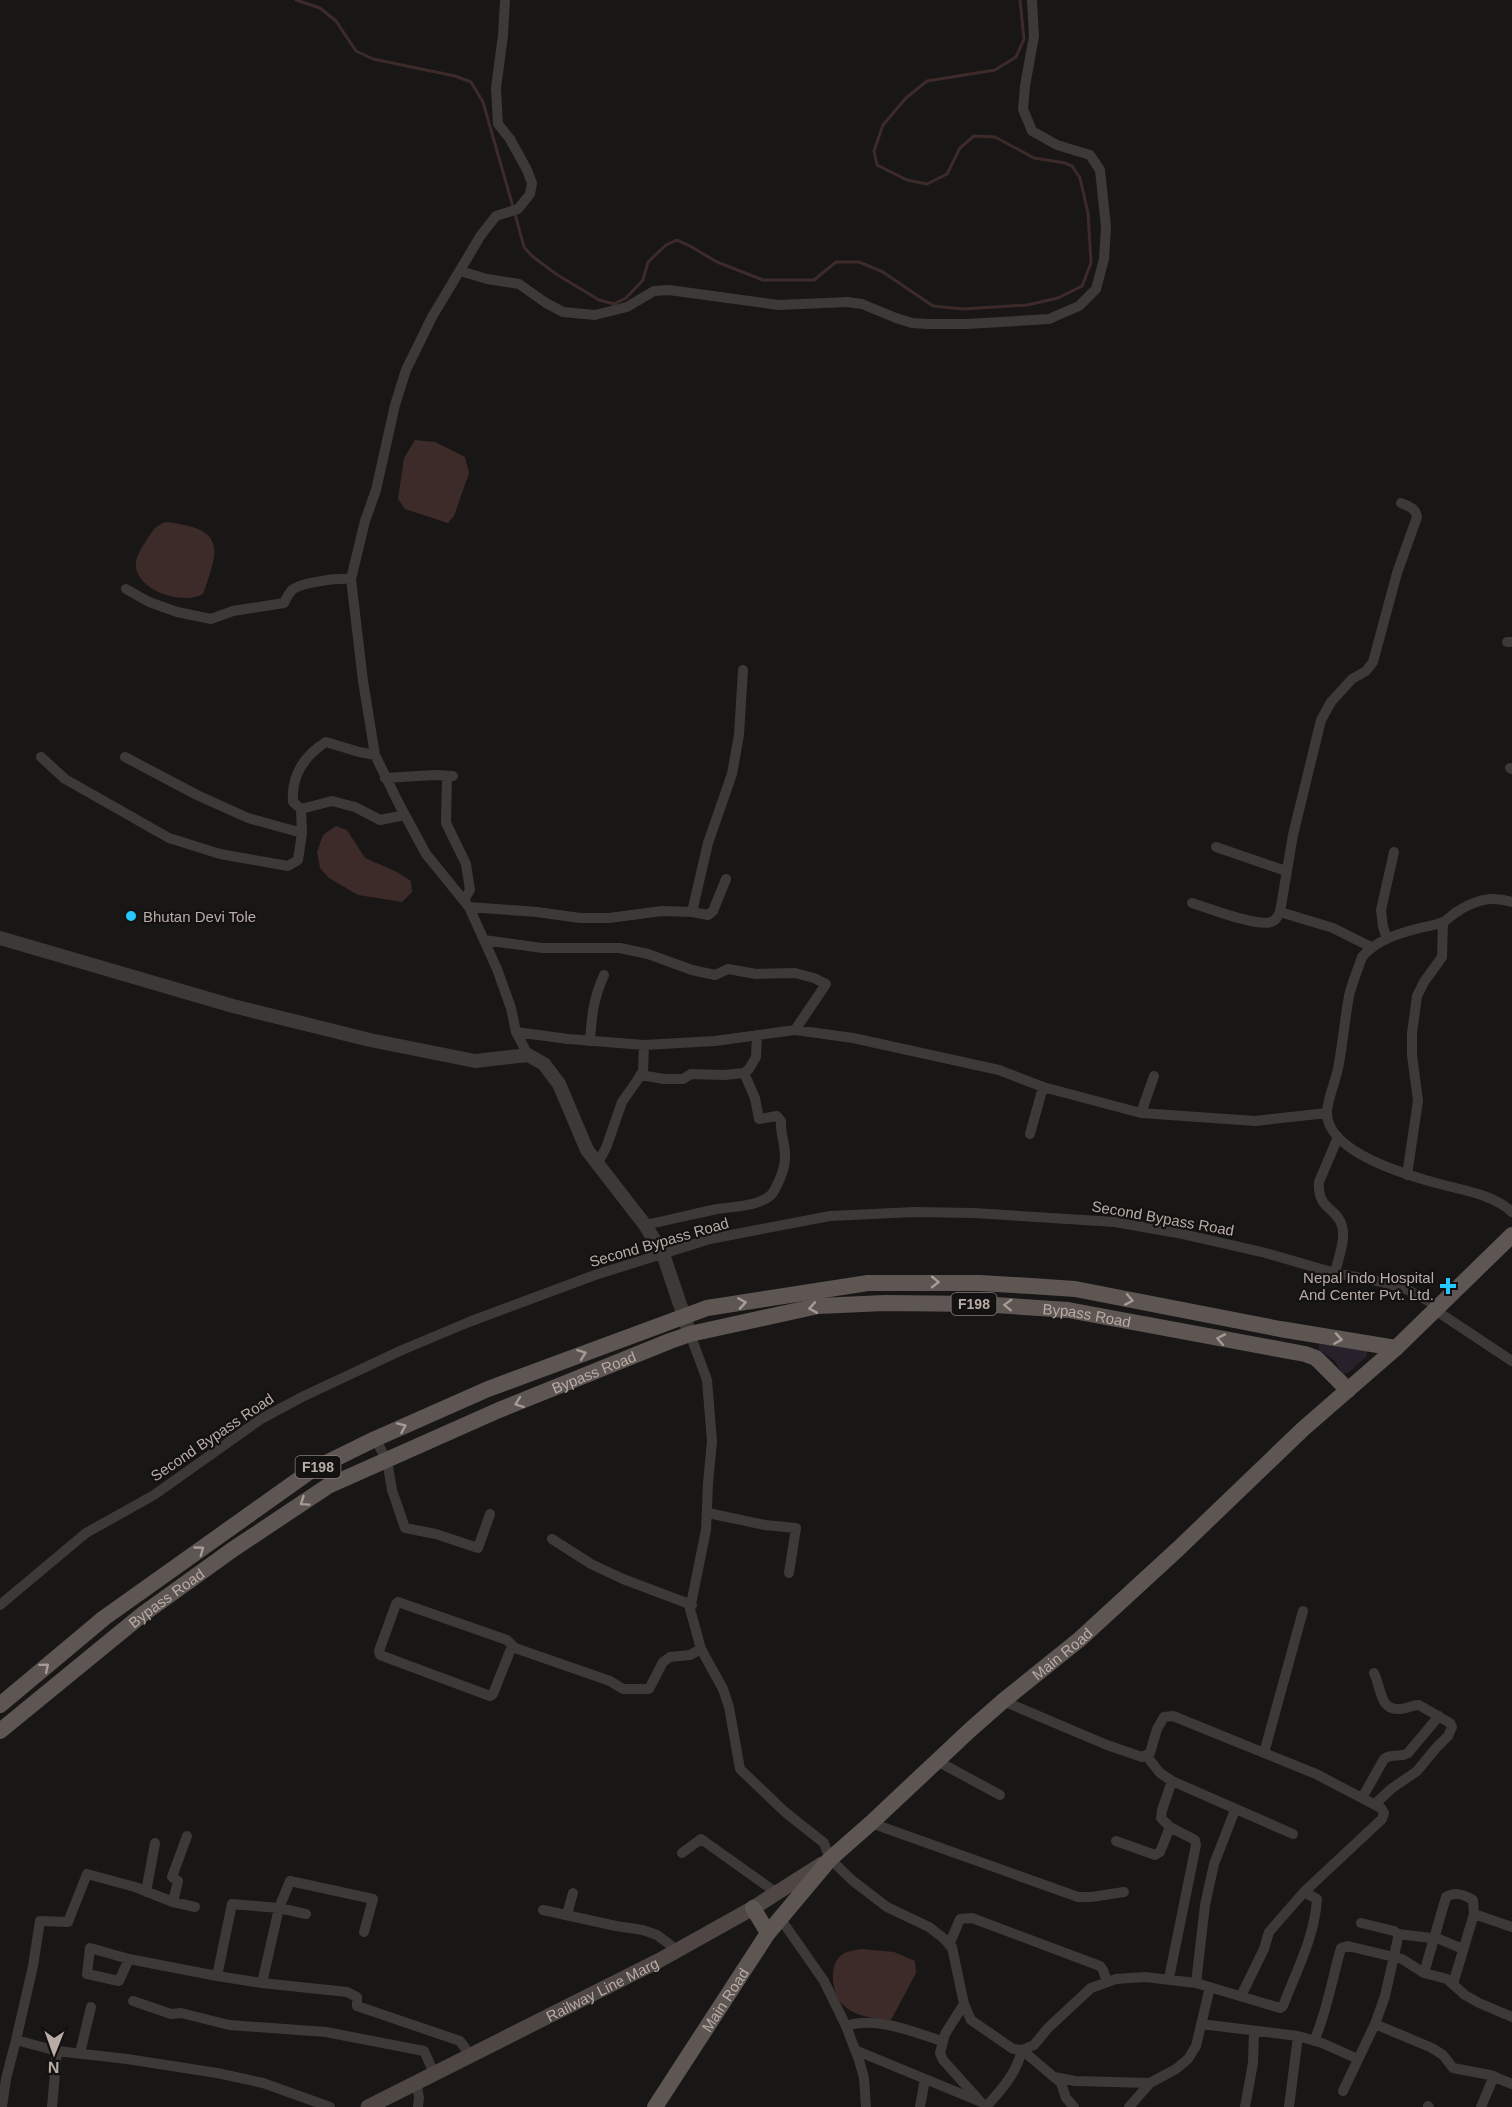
<svg xmlns="http://www.w3.org/2000/svg" width="1512" height="2107" font-family="Arial,sans-serif">
<style>
.green{fill:#28212b}
.water{fill:#3d2b2a}
.lines{fill:none;stroke-linecap:round;stroke-linejoin:round}
.stream{stroke:#3d2b2a;stroke-width:3}
.minor{stroke:#3d3936;stroke-width:10}
.tertiary{stroke:#3d3936;stroke-width:14}
.secondary{stroke:#4e4744;stroke-width:15}
.primary{stroke:#5d5652;stroke-width:16}
.oneway{stroke:#a79b95}
.poi-dot{fill:#27c8ff;stroke:#131211;stroke-width:2}
.labels{text-anchor:middle;dominant-baseline:central;stroke-width:4.5;stroke-linejoin:round;paint-order:stroke}
.shield{fill:#131211;stroke:#877e79;stroke-width:1.5}
.shield-label{font-size:14px;font-weight:bold;fill:#b9aca6}
.poi-label{font-size:15px;fill:#b9aca6;stroke:#131211;text-anchor:start}
.street-label{font-size:15px;fill:#b9aca6;stroke:#131211}
</style>
<rect width="100%" height="100%" fill="#181716"/>
<path class="green" d="M1321,1342L1367,1351V1356L1348,1373L1343,1374L1334,1360L1319,1350V1344Z"/>
<path class="water" d="M415,440L435,442L465,457L469,473L454,516L448,523L405,509L398,499L404,458Z
M166,522C225,529 220,547 203,594C184,605 139,592 136,567C135,557 141,549 146,541C152,531 155,526 166,522Z
M336,826L347,830L365,858L397,872L411,881L412,892L402,902L358,895L329,878L320,868L317,852L323,835Z
M861,1949L894,1952L915,1961L916,1973L891,2020C874,2018 856,2017 843,2005C831,1994 828,1963 843,1954C848,1951 856,1950 861,1949Z"/>
<g class="lines">
<path class="stream" d="M296,0L320,8L336,21L356,51L373,59L455,76L471,82L483,102L513,207
M515,214L524,247L532,256L556,274L599,300L614,304L626,298L643,280L648,262L666,245L677,240L690,246L717,262L763,280H814L836,262H859L883,272L933,306L963,309L1027,305L1058,298L1082,286L1091,263L1088,213L1080,178L1072,166L1065,163L1034,158L995,137L974,136L960,148L947,174L927,184L907,180L877,165L874,151L883,125L906,98L927,81L995,70L1016,57L1024,39L1020,0"/>
<path class="minor" d="M505,0L503,35L496,88L498,124L510,139L527,170L532,183L530,194L518,209L496,216L481,235L432,317L406,370L395,405L376,490L365,521L351,579L363,681L375,755L399,804L426,854L469,907L497,969L511,1008L516,1032L528,1055
M460,271L487,279L519,284L546,303L563,312L595,315L627,307L654,291L669,290L779,305L847,302L862,304L896,318L912,323L927,324H967L1049,319L1079,306L1096,289L1104,259L1106,227L1100,170L1090,155L1057,145L1032,131L1023,109L1025,86L1034,36L1032,0
M126,589L149,602L177,612L211,619L233,611L284,603C286,599 289,593 292,590C302,582 338,578 351,579
M1507,642H1512
M41,757L65,779L169,838L220,854L288,866L298,860L302,833L301,809L293,802C291,775 304,756 326,742L359,752L375,755
M125,757L197,795L248,818L302,833
M1510,768L1512,769
M447,776L446,823L466,864L470,890L464,900
M385,778L435,775L453,776
M301,809L332,801L355,807L380,820L405,815
M1216,847L1286,871
M1512,902C1490,895 1473,901 1455,913C1451,916 1447,920 1443,922C1437,925 1427,926 1420,928C1400,933 1376,940 1362,957C1358,969 1352,983 1349,996C1345,1018 1343,1041 1339,1063C1337,1079 1328,1096 1327,1112C1326,1152 1407,1175 1436,1183C1461,1190 1493,1194 1512,1212
M1192,903C1208,908 1256,927 1271,922C1276,921 1277,917 1280,912L1293,835L1321,720L1331,702L1352,679L1366,671L1373,662L1397,573L1417,517C1416,508 1408,506 1401,503
M469,907L537,912L580,918H609L662,911L692,912L708,915L713,911L726,879
M692,912L708,843L732,774L739,735L743,670
M1280,912L1333,928L1371,947
M1387,939L1383,927L1381,910L1394,852
M484,940L542,948H620L648,954L692,970L715,975L728,969L756,974L795,973L814,978L826,984L795,1030
M516,1032L568,1039L644,1045L715,1041L795,1030L853,1038L999,1070L1043,1087L1141,1113L1255,1121L1327,1113
M590,1041C592,1014 593,1000 604,975
M640,1075L664,1079H683L691,1074L724,1075L744,1073L749,1069L756,1057L757,1035
M1141,1113L1154,1076
M1030,1134L1043,1087
M597,1164L606,1148L622,1102L643,1072L644,1045
M1407,1175L1418,1101L1412,1055V1033L1417,996L1424,982L1442,957L1443,922
M645,1225C669,1220 693,1214 717,1209C733,1207 759,1206 771,1195C775,1191 783,1173 784,1166C788,1147 780,1138 781,1121L777,1116L759,1119L755,1098L744,1073
M1335,1273C1338,1259 1346,1239 1342,1226C1337,1207 1317,1210 1319,1182L1338,1137
M1435,1310L1512,1361
M690,1334L707,1380L712,1441L708,1483L706,1530L690,1609L701,1649L723,1689L729,1707L740,1769L785,1812L824,1843L830,1859L853,1881L887,1907L929,1927L942,1937L952,1947L964,2004L971,2020L1013,2049L1022,2050L1034,2045L1048,2028L1091,1988L1116,1979L1145,1977L1196,1983L1280,2008L1283,2006C1296,1972 1315,1936 1317,1899L1304,1892
M375,1439L387,1460L392,1490L405,1528L436,1534L478,1548L490,1514
M708,1513L765,1525L796,1528L789,1573
M552,1539L591,1564L623,1579L692,1605
M0,1605L86,1533L154,1495L261,1419L302,1397L402,1350L469,1322L595,1275L710,1239L830,1216L915,1212L974,1213L1115,1222L1183,1234L1262,1252L1335,1273L1377,1281L1406,1289L1438,1306
M515,1648L507,1640L398,1602L396,1604L379,1651L380,1655L490,1696L493,1694L510,1651L515,1648L610,1681L623,1689H649L663,1662L670,1657L690,1655L701,1649
M1374,1673C1381,1686 1379,1711 1400,1709C1407,1709 1412,1705 1419,1705L1450,1723L1452,1727L1448,1736L1436,1748L1417,1771L1391,1789L1375,1804
M1003,1701L1107,1745L1142,1757L1150,1753L1157,1729L1164,1717L1173,1716L1316,1774L1381,1808L1384,1813L1382,1819L1304,1892L1269,1932L1264,1949L1241,1996
M1264,1753L1303,1611
M1146,1755L1160,1773L1172,1781L1293,1834
M937,1761L1000,1795
M1362,1798L1384,1759C1392,1753 1400,1758 1408,1753L1439,1716
M871,1823L1078,1897H1091L1124,1892
M1116,1841L1155,1855L1160,1852L1170,1827
M682,1853L701,1839L777,1893
M146,1892L155,1843
M173,1902L195,1907
M543,1910L616,1926L643,1930L657,1935L677,1950
M306,1914L279,1908L290,1881L373,1899L364,1932
M567,1914L573,1893
M1474,1914L1512,1927
M780,1918L824,1981L846,2026L859,2060L864,2078L866,2107
M1398,1934L1439,1939L1463,1949
M949,1945L960,1919L972,1918L1100,1966L1103,1970L1107,1982
M129,1959L119,1981L87,1974L90,1948L129,1959L217,1976L232,1904L279,1908L262,1983L347,1992L357,1997V2006L460,2041L470,2055
M1424,1973L1446,1897C1455,1891 1465,1895 1473,1900L1474,1914L1453,1984
M217,1976L262,1983
M1169,1978L1196,1845L1195,1840L1170,1827L1161,1818L1162,1810L1172,1781
M1196,1983L1205,1905L1214,1864L1235,1810
M133,2001L171,2014L181,2013L229,2025L326,2032L424,2051L434,2073
M964,2004L945,2034L940,2053L943,2060L979,2100
M1201,2024L1298,2036L1322,2043L1358,2059
M1375,2024L1432,2048L1443,2055L1453,2068L1490,2075L1512,2084
M846,2026C878,2016 912,2032 942,2041
M16,2040L33,1966L40,1921L68,1922L87,1874L135,1887L173,1902L178,1881L172,1877L187,1836
M1314,2041C1327,2012 1332,1979 1341,1948L1348,1946L1402,1959L1424,1973L1447,1979L1465,1995L1479,2003L1512,2017
M855,2050L981,2102
M80,2053L91,2007
M1054,2077L1075,2081L1150,2083
M416,2081L419,2098L418,2107
M1343,2091L1375,2024L1385,1996L1398,1938V1934L1394,1931L1361,1923
M1428,2106L1429,2107
M2,2107L6,2079L16,2040L57,2051L127,2059L217,2073L263,2083L330,2107
M52,2107L57,2051
M920,2107L925,2079
M986,2107C1002,2089 1016,2074 1022,2050L1061,2083L1066,2098L1074,2107
M1129,2107L1150,2083L1176,2069L1188,2059L1196,2046L1210,1987
M1245,2107L1253,2063L1254,2031
M1289,2107L1298,2036
M1481,2107L1494,2076"/>
<path class="tertiary" d="M0,938L233,1006L370,1040L475,1061L528,1055L544,1064L559,1084L587,1150L645,1225L663,1254L690,1334"/>
<path class="secondary" id="s1" d="M368,2107L660,1960L753,1908L822,1864"/>
<g class="primary">
<path d="M0,1705L104,1618L312,1470L375,1439L488,1389L707,1308L868,1283H980L1031,1286L1075,1289L1280,1329L1396,1348"/>
<path id="s2" d="M0,1731L143,1614L232,1550L328,1486L499,1410L670,1341L690,1334L818,1306L885,1303L980,1304L1068,1310L1305,1354L1316,1358L1348,1390"/>
<path d="M753,1908L768,1933"/>
<path id="s3" d="M655,2107L768,1933L830,1859L871,1823L970,1730L1003,1701L1080,1639L1178,1549L1303,1429L1396,1348L1512,1235"/>
</g>
</g>
<defs><path id="oneway-chevron" d="M-2-3.5L2.5 0L-2 3.5" fill="none" stroke-width="1.6" stroke-linecap="round" stroke-linejoin="round" transform="scale(1.5)"/></defs>
<g class="oneway">
<use href="#oneway-chevron" transform="translate(935 1282) rotate(1)"/>
<use href="#oneway-chevron" transform="translate(1129 1300) rotate(11)"/>
<use href="#oneway-chevron" transform="translate(742 1303) rotate(-9)"/>
<use href="#oneway-chevron" transform="translate(1008 1305) rotate(-178)"/>
<use href="#oneway-chevron" transform="translate(813 1308) rotate(170)"/>
<use href="#oneway-chevron" transform="translate(1221 1339) rotate(-169)"/>
<use href="#oneway-chevron" transform="translate(1338 1339) rotate(9)"/>
<use href="#oneway-chevron" transform="translate(582 1354) rotate(-20)"/>
<use href="#oneway-chevron" transform="translate(519 1403) rotate(160)"/>
<use href="#oneway-chevron" transform="translate(402 1427) rotate(-24)"/>
<use href="#oneway-chevron" transform="translate(304 1502) rotate(146)"/>
<use href="#oneway-chevron" transform="translate(200 1550) rotate(-36)"/>
<use href="#oneway-chevron" transform="translate(45 1667) rotate(-40)"/>
</g>
<g class="poi-dot">
<circle cx="131" cy="916" r="6"/>
<path d="M1445 1277h6v6h6v6h-6v6h-6v-6h-6v-6h6z"/>
</g>
<g class="labels">
<g class="shield">
<rect x="951.5" y="1293" width="45" height="22" rx="4.5"/>
<rect x="295.5" y="1456" width="45" height="22" rx="4.5"/>
</g>
<g class="shield-label">
<text x="974" y="1304">F198</text>
<text x="318" y="1467">F198</text>
</g>
<g class="poi-label">
<text x="143" y="916">Bhutan Devi Tole</text>
<text x="1434" y="1277" text-anchor="end">Nepal Indo Hospital<tspan x="1434" dy="17">And Center Pvt. Ltd.</tspan></text>
</g>
<g class="street-label">
<text transform="translate(1163 1218) rotate(10)">Second Bypass Road</text>
<text transform="translate(659 1242) rotate(-16)">Second Bypass Road</text>
<text stroke="none"><textPath href="#s2" startOffset="1203">Bypass Road</textPath></text>
<text stroke="none"><textPath href="#s2" startOffset="699">Bypass Road</textPath></text>
<text transform="translate(212 1437) rotate(-34)">Second Bypass Road</text>
<text stroke="none"><textPath href="#s2" startOffset="213">Bypass Road</textPath></text>
<text stroke="none"><textPath href="#s3" startOffset="614">Main Road</textPath></text>
<text stroke="none"><textPath href="#s1" startOffset="262">Railway Line Marg</textPath></text>
<text stroke="none"><textPath href="#s3" startOffset="128">Main Road</textPath></text>
</g>
</g>
<g transform="translate(54 2053) rotate(181)" stroke="#131211" stroke-width="4.5" paint-order="stroke">
<path d="M0-4.5L10 22L0 15L-10 22Z" fill="#b9aca6"/>
<text y="-9" font-size="16" font-weight="bold" text-anchor="middle" fill="#b9aca6">N</text>
</g>
</svg>
